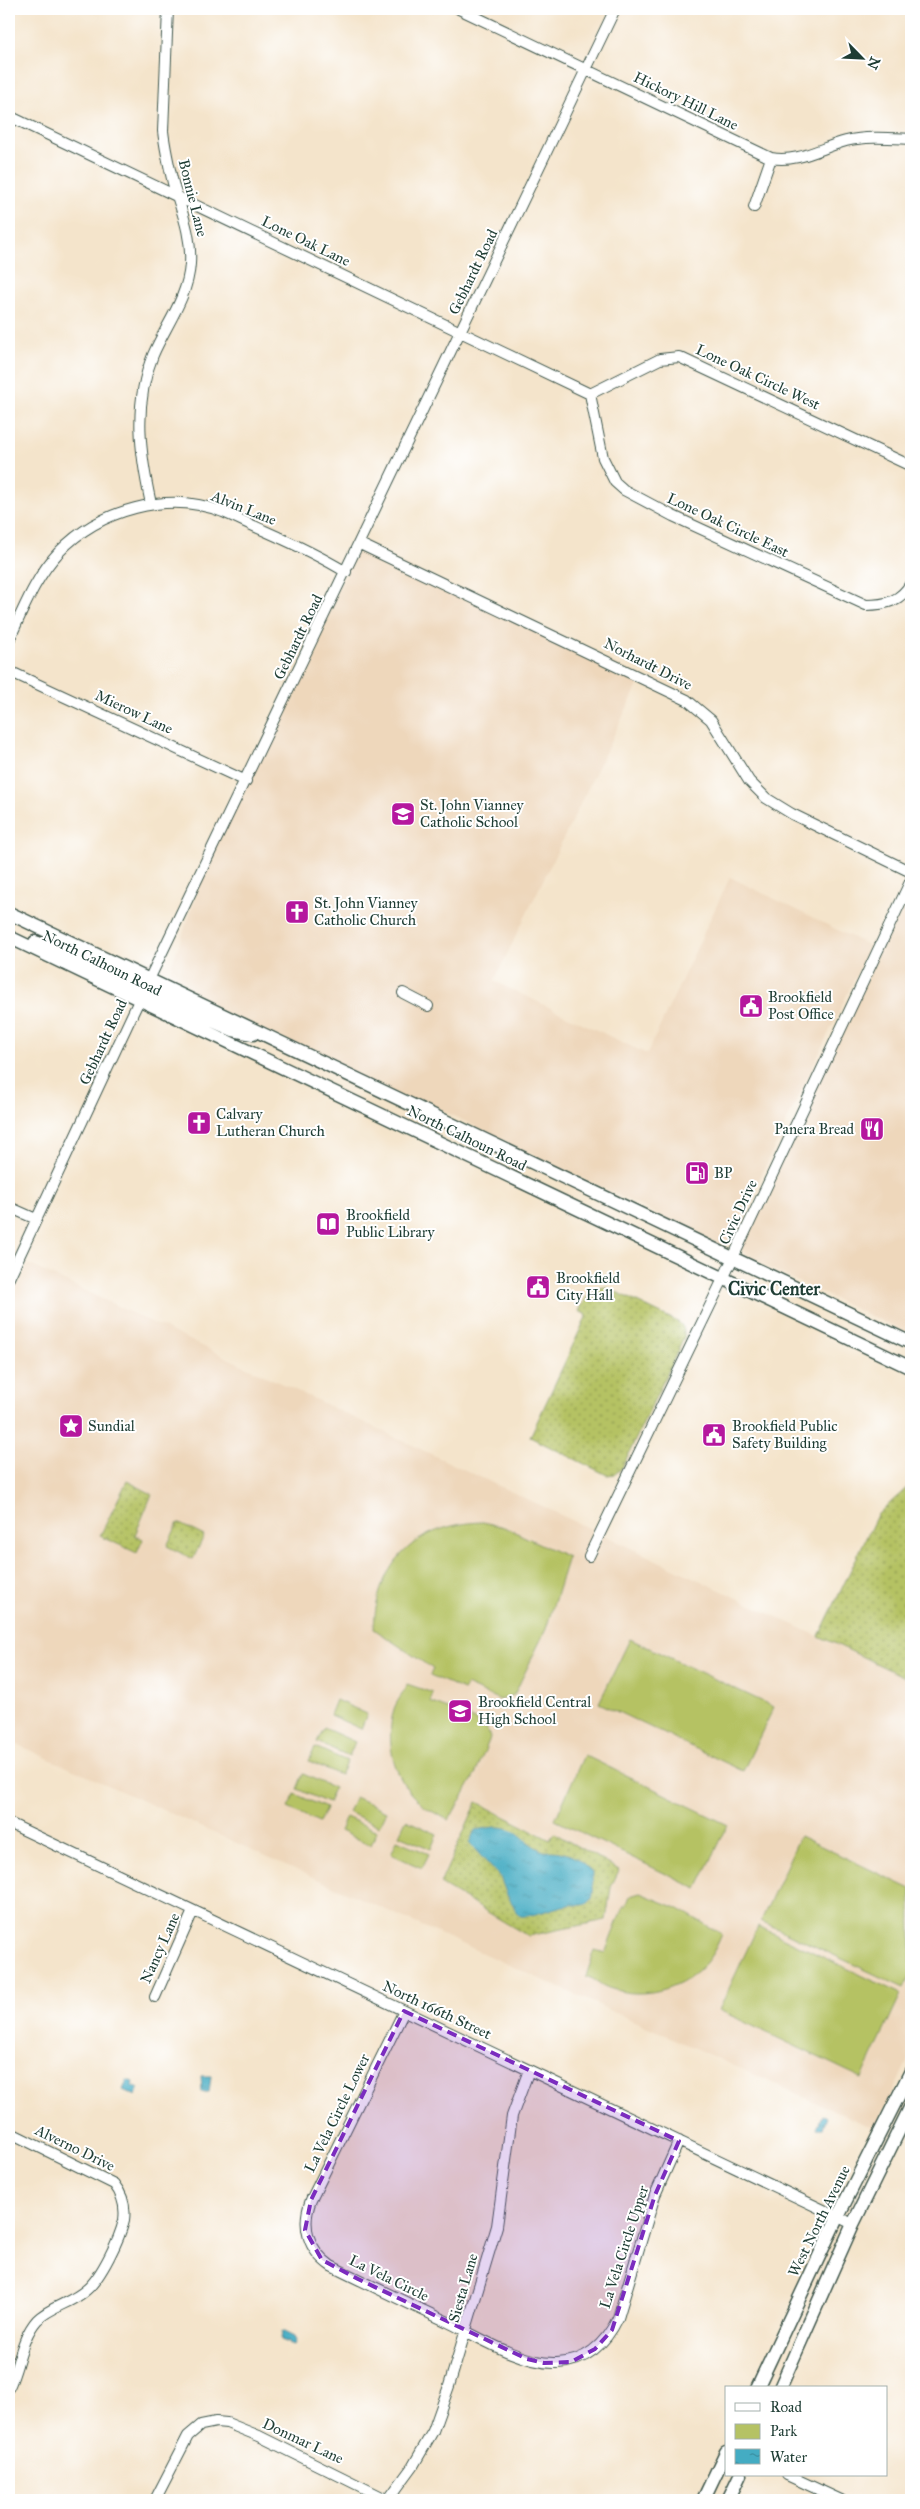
<svg xmlns="http://www.w3.org/2000/svg" width="920" height="2509" font-family="'IM FELL Great Primer',serif">
<style>
.built{fill:#eed7bb}
.green{fill:url(#green-dots);stroke:#6a804c}
.pitch{fill:#b5c264;stroke:#6a804c}
.water{fill:url(#water-ripples);stroke:#32747c}
.lines{fill:none;stroke-linecap:round;stroke-linejoin:round}
.minor-casing{stroke:#3f564b;stroke-width:12}
.major-casing{stroke:#3f564b;stroke-width:15}
.minor{stroke:#fff;stroke-width:10}
.major{stroke:#fff;stroke-width:12}
.marked{fill:#7b2cbf;fill-opacity:0.2;stroke:#7b2cbf;stroke-width:4;stroke-dasharray:10 6;stroke-linejoin:round}
.labels{text-anchor:middle;dominant-baseline:central;stroke-width:4;stroke-linejoin:round;paint-order:stroke}
.street-label{font-size:15px;fill:#1f3d34;stroke:#fff}
.poi-label{font-size:15px;fill:#1f3d34;stroke:#fff;text-anchor:start}
.quarter-label{font-size:18px;font-weight:bold;fill:#1f3d34;stroke:#fff}
</style>
<defs>
<pattern id="green-dots" width="8" height="8" patternUnits="userSpaceOnUse" patternTransform="scale(1.25)"><rect width="8" height="8" fill="#b5c264"/><path d="M2 2h.1M6 6h.1" fill="none" stroke="#939f53" stroke-width="1.8" stroke-linecap="round"/></pattern>
<pattern id="water-ripples" width="26" height="14" patternUnits="userSpaceOnUse" patternTransform="scale(1.25)"><rect width="26" height="14" fill="#44acc3"/><path d="M2 4q2-2 4 0t4 0M15 11q2-2 4 0t4 0" fill="none" stroke="#388d9f"/></pattern>
</defs>
<rect width="100%" height="100%" fill="#fff"/>
<filter id="ink" filterUnits="userSpaceOnUse"><feTurbulence type="fractalNoise" baseFrequency=".02" numOctaves="2"/><feDisplacementMap in="SourceGraphic" scale="10" xChannelSelector="R" yChannelSelector="G"/><feConvolveMatrix kernelMatrix="1 2 1 2 8 2 1 2 1" color-interpolation-filters="sRGB"/></filter>
<filter id="wash" filterUnits="userSpaceOnUse"><feTurbulence type="fractalNoise" baseFrequency=".0096" numOctaves="4" result="noise"/><feDisplacementMap in="SourceGraphic" scale="20" xChannelSelector="R" yChannelSelector="G"/><feGaussianBlur stdDeviation="1.12" result="paint"/><feColorMatrix in="noise" values="0 0 0 0 0 0 0 0 0 0 0 0 0 0 0 0 0 1.4 0 .05"/><feComposite in="paint" operator="in"/></filter>
<g filter="url(#wash)">
<rect width="100%" height="100%" fill="#f4e4cb"/>
<path class="built" d="M360,544L642,677L494,981L647,1054L730,877L870,946L732,1237L726,1244L714,1242L435,1107L431,1114L166,989L173,961L214,846Z
M911,880V1335L754,1261L738,1247Z
M28,1264L911,1680V2054L875,2129L9,1741V1302Z"/>
<path class="green" d="M606,1287L676,1321C683,1325 685,1329 684,1338L622,1468L615,1474L607,1475L530,1437L587,1315L579,1311C586,1298 590,1288 606,1287Z
M127,1481L152,1494L135,1535L143,1539L137,1553L100,1536Z
M911,1484V1680L819,1636L877,1515Z
M178,1523L204,1536L193,1559L167,1546Z
M477,1802L550,1840L554,1833L619,1870L611,1887L606,1920L528,1936L440,1884Z"/>
<path class="pitch" d="M483,1522L504,1527L568,1557L546,1629L514,1695L500,1700L466,1685L464,1690L430,1675L433,1669L374,1629C376,1562 417,1524 483,1522Z
M630,1639L774,1707L743,1771L599,1703Z
M407,1684L433,1693L430,1702L478,1721L477,1723L486,1727L490,1738L475,1775L449,1820C437,1814 425,1809 416,1799C393,1777 385,1740 394,1709C398,1698 404,1694 407,1684Z
M336,1700L367,1714L361,1729L330,1715Z
M324,1728L355,1742L349,1756L317,1742Z
M315,1747L347,1761L340,1775L309,1761Z
M584,1755L728,1825L697,1889L555,1820Z
M303,1774L334,1788L328,1803L297,1789Z
M295,1794L326,1808L319,1822L288,1808Z
M355,1797L386,1811L379,1826L348,1812Z
M346,1817L377,1831L371,1845L340,1831Z
M406,1820L437,1834L431,1849L399,1835Z
M800,1836L911,1889V1973L904,1988L761,1921Z
M397,1840L429,1854L422,1868L391,1854Z
M640,1893L677,1908L722,1934C717,1946 711,1958 702,1967C679,1990 642,1999 612,1989C600,1986 596,1979 586,1976L595,1950L605,1953L624,1905L626,1906L630,1896Z
M758,1926L901,1994L862,2078L719,2010Z"/>
<path class="water" d="M494,1827C520,1826 521,1841 541,1850C545,1852 548,1851 552,1851C569,1852 581,1859 592,1873C591,1881 596,1892 591,1900C586,1908 576,1904 569,1905C556,1906 531,1918 520,1916L507,1895L500,1877L469,1843L475,1830Z
M201,2076H211L209,2092H202Z
M127,2080L133,2082L132,2086L138,2089L136,2096L123,2090Z
M822,2115L827,2118L823,2128H817Z
M282,2331L294,2337L296,2341L294,2345L281,2340Z"/>
</g>
<g filter="url(#ink)">
<g class="lines">
<defs>
<path id="minor" d="M459,9L771,158C798,163 820,148 846,141C867,136 889,138 911,139
M9,116L590,394
M754,207L771,158
M590,394L603,458L615,482L624,490L673,516L866,605C886,605 901,601 911,583
M590,394L660,359L679,357L911,466
M151,504C140,454 133,404 153,355C166,325 188,297 190,264C192,235 181,210 173,183C169,166 165,148 163,131L168,9
M360,544L687,700L711,720L749,781L766,798L792,814L911,872
M9,640C23,610 36,576 59,552C99,510 168,490 223,512C237,518 251,525 265,531C292,543 320,556 346,572
M9,671L246,781
M403,993L428,1006
M9,1207L36,1219
M9,1278L133,1013L615,9
M589,1556L723,1279L911,880
M9,1823L853,2224
M155,1997L193,1911
M404,2011L311,2200C301,2226 308,2250 331,2266C370,2285 409,2304 448,2322C478,2337 524,2365 557,2363C586,2362 606,2343 618,2318L655,2195L679,2141
M9,2132L114,2184C122,2194 126,2206 124,2220C120,2238 101,2278 86,2290C72,2303 51,2306 37,2320C21,2338 19,2366 9,2387
M787,2475L841,2500
M155,2500L188,2436L201,2425L216,2422L227,2423L259,2436L388,2500
M388,2500L413,2466L433,2431L449,2386L497,2226L512,2116L529,2070"/>
<path id="major" d="M9,913L911,1343
M9,937L911,1368
M35,942L66,952L138,987L150,981
M140,999L146,994L154,995L233,1030L253,1034
M757,2388L838,2216L911,2071
M780,2388L853,2224L911,2106
M703,2500L726,2452
M728,2500L740,2475"/>
</defs>
<use href="#minor" class="minor-casing"/>
<use href="#major" class="major-casing"/>
<use href="#minor" class="minor"/>
<use href="#major" class="major"/>
</g>
</g>
<path class="marked" d="M404,2011L679,2141L655,2195L612,2330L595,2349L571,2362L544,2363L527,2359L358,2279L322,2260L305,2230L311,2200Z"/>
<defs>
<symbol id="school-square" viewBox="-11 -11 22 22"><rect x="-9" y="-9" width="18" height="18" rx="4" fill="#b5179e" stroke="#fff"/><path d="M0-5L7-2L0 1L-7-2ZM-4 1L0 2.5L4 1V4Q0 6-4 4Z" fill="#fff"/></symbol>
<symbol id="church-square" viewBox="-11 -11 22 22"><rect x="-9" y="-9" width="18" height="18" rx="4" fill="#b5179e" stroke="#fff"/><path d="M-1.2-6h2.4v3.5h3.3v2.4h-3.3V6h-2.4V-.1h-3.3v-2.4h3.3Z" fill="#fff"/></symbol>
<symbol id="civic-square" viewBox="-11 -11 22 22"><rect x="-9" y="-9" width="18" height="18" rx="4" fill="#b5179e" stroke="#fff"/><path d="M-.6-6.5H3V-4.5H.6V-3L4-1V1h2V6H-6V1h2V-1L-.6-3ZM-1.2 2.5V6h2.4V2.5Z" fill="#fff"/></symbol>
<symbol id="restaurant-square" viewBox="-11 -11 22 22"><rect x="-9" y="-9" width="18" height="18" rx="4" fill="#b5179e" stroke="#fff"/><path d="M-5-6h1v4h1v-4h1v4h1v-4h1v5L-1.5 .5V6h-2V.5L-5-1ZM5-6V6H3V1.5H1.5Q1.5-4 5-6Z" fill="#fff"/></symbol>
<symbol id="fuel-square" viewBox="-11 -11 22 22"><rect x="-9" y="-9" width="18" height="18" rx="4" fill="#b5179e" stroke="#fff"/><path d="M-5.5-6h7V0h2V4h1.3V-2.5L3-4.5l.8-.8L6-3V5H2.5V1h-1V6h-7ZM-4.2-4.7v3.2H.2V-4.7Z" fill="#fff"/></symbol>
<symbol id="library-square" viewBox="-11 -11 22 22"><rect x="-9" y="-9" width="18" height="18" rx="4" fill="#b5179e" stroke="#fff"/><path d="M-6-4Q-3-5.5-.7-3.5V5Q-3 3-6 4ZM6-4Q3-5.5 .7-3.5V5Q3 3 6 4Z" fill="#fff"/></symbol>
<symbol id="sight-square" viewBox="-11 -11 22 22"><rect x="-9" y="-9" width="18" height="18" rx="4" fill="#b5179e" stroke="#fff"/><path d="M0-6L1.8-2.2L6-1.7L2.9 1.2L3.7 5.4L0 3.3L-3.7 5.4L-2.9 1.2L-6-1.7L-1.8-2.2Z" fill="#fff"/></symbol>
</defs>
<g fill-rule="evenodd">
<use href="#school-square" x="389" y="800" width="28" height="28"/>
<use href="#church-square" x="283" y="898" width="28" height="28"/>
<use href="#civic-square" x="737" y="992" width="28" height="28"/>
<use href="#church-square" x="185" y="1109" width="28" height="28"/>
<use href="#restaurant-square" x="858" y="1115" width="28" height="28"/>
<use href="#fuel-square" x="683" y="1159" width="28" height="28"/>
<use href="#library-square" x="314" y="1210" width="28" height="28"/>
<use href="#civic-square" x="524" y="1273" width="28" height="28"/>
<use href="#sight-square" x="57" y="1412" width="28" height="28"/>
<use href="#civic-square" x="700" y="1421" width="28" height="28"/>
<use href="#school-square" x="446" y="1697" width="28" height="28"/>
</g>
<g class="labels">
<g class="street-label">
<text transform="translate(686 101) rotate(26)">Hickory Hill Lane</text>
<text transform="translate(193 198) rotate(76)">Bonnie Lane</text>
<text transform="translate(306 241) rotate(26)">Lone Oak Lane</text>
<text transform="translate(473 272) rotate(-64)">Gebhardt Road</text>
<text transform="translate(758 377) rotate(25)">Lone Oak Circle West</text>
<text transform="translate(244 508) rotate(22)">Alvin Lane</text>
<text transform="translate(728 525) rotate(25)">Lone Oak Circle East</text>
<text transform="translate(298 637) rotate(-64)">Gebhardt Road</text>
<text transform="translate(648 664) rotate(27)">Norhardt Drive</text>
<text transform="translate(134 712) rotate(25)">Mierow Lane</text>
<text transform="translate(102 963) rotate(26)">North Calhoun Road</text>
<text transform="translate(103 1042) rotate(-65)">Gebhardt Road</text>
<text transform="translate(467 1138) rotate(26)">North Calhoun Road</text>
<text transform="translate(738 1212) rotate(-65)">Civic Drive</text>
<text transform="translate(160 1948) rotate(-66)">Nancy Lane</text>
<text transform="translate(437 2010) rotate(25)">North 166th Street</text>
<text transform="translate(337 2113) rotate(-64)">La Vela Circle Lower</text>
<text transform="translate(75 2148) rotate(26)">Alverno Drive</text>
<text transform="translate(819 2221) rotate(-64)">West North Avenue</text>
<text transform="translate(624 2247) rotate(-72)">La Vela Circle Upper</text>
<text transform="translate(389 2278) rotate(26)">La Vela Circle</text>
<text transform="translate(463 2288) rotate(-74)">Siesta Lane</text>
<text transform="translate(303 2441) rotate(25)">Donmar Lane</text>
</g>
<g class="poi-label">
<text x="420" y="805">St. John Vianney<tspan x="420" dy="17">Catholic School</tspan></text>
<text x="314" y="903">St. John Vianney<tspan x="314" dy="17">Catholic Church</tspan></text>
<text x="768" y="997">Brookfield<tspan x="768" dy="17">Post Office</tspan></text>
<text x="216" y="1114">Calvary<tspan x="216" dy="17">Lutheran Church</tspan></text>
<text x="854" y="1129" text-anchor="end">Panera Bread</text>
<text x="714" y="1173">BP</text>
<text x="346" y="1215">Brookfield<tspan x="346" dy="17">Public Library</tspan></text>
<text x="556" y="1278">Brookfield<tspan x="556" dy="17">City Hall</tspan></text>
<text x="88" y="1426">Sundial</text>
<text x="732" y="1426">Brookfield Public<tspan x="732" dy="17">Safety Building</tspan></text>
<text x="478" y="1702">Brookfield Central<tspan x="478" dy="17">High School</tspan></text>
</g>
<g class="quarter-label">
<text x="774" y="1289">Civic Center</text>
</g>
</g>
<rect width="920" height="2509" fill="none" stroke="#fff" stroke-width="30"/>
<rect x="725" y="2386" width="162" height="90" fill="#ffffff" stroke="#a5b1ae"/>
<rect x="735" y="2403" width="25" height="8" fill="#ffffff" stroke="#a5b1ae"/>
<text x="770" y="2412" font-size="15" fill="#1f3d34">Road</text>
<rect x="735" y="2424" width="25" height="15" fill="#b5c264" stroke="#a5b1ae"/>
<text x="770" y="2436" font-size="15" fill="#1f3d34">Park</text>
<rect x="735" y="2449" width="25" height="15" fill="url(#water-ripples)" stroke="#a5b1ae"/>
<text x="770" y="2462" font-size="15" fill="#1f3d34">Water</text>
<g transform="translate(862 58) rotate(114)" stroke="#ffffff" stroke-width="4" paint-order="stroke">
<path d="M0-4L9 19L0 12L-9 19Z" fill="#1f3d34"/>
<text y="-8" font-size="14" font-weight="bold" text-anchor="middle" fill="#1f3d34">N</text>
</g>
</svg>
